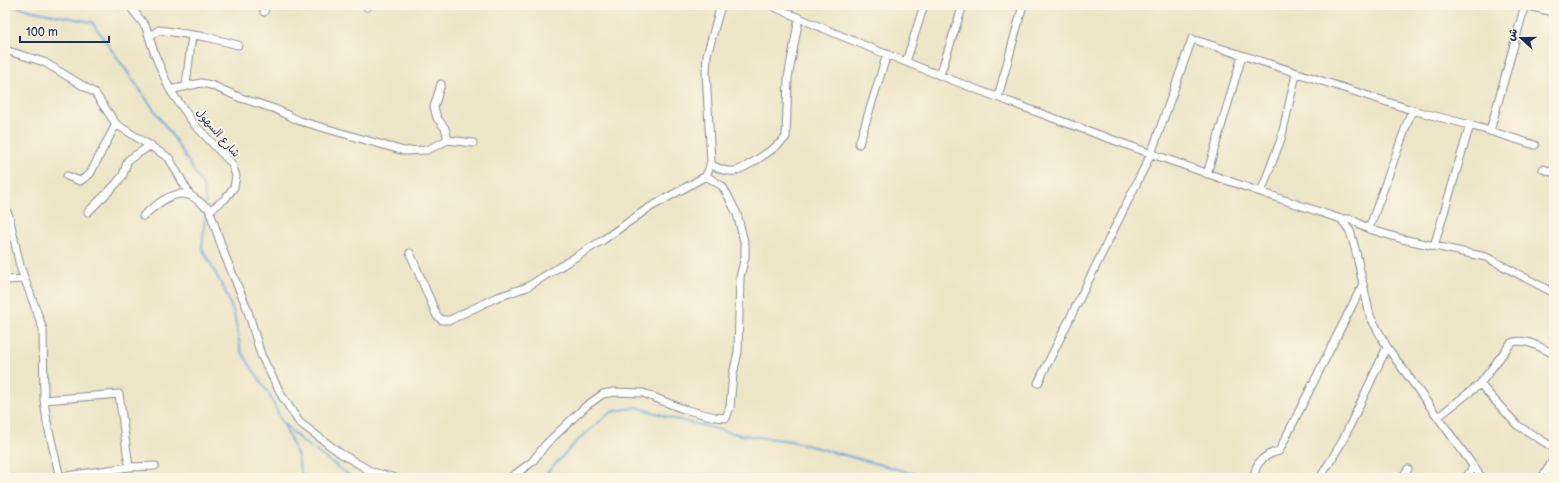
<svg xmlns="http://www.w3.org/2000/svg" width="1559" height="483" font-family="'Balsamiq Sans','Playpen Sans Arabic',sans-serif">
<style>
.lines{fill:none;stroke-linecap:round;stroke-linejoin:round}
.stream{stroke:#6aa6db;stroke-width:2}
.street-casing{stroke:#848a92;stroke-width:9}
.street{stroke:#fff;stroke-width:7}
.labels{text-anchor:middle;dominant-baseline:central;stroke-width:4;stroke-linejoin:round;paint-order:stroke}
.street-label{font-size:11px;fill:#1b2f5e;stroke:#fcf5e5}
</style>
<rect width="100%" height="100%" fill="#fcf5e5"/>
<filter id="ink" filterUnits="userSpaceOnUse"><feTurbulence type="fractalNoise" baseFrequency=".025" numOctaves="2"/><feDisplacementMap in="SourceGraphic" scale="8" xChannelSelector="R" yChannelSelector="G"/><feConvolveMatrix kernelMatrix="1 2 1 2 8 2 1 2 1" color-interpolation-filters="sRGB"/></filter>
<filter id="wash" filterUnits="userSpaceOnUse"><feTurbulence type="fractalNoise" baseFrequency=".012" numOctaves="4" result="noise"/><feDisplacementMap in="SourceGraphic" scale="16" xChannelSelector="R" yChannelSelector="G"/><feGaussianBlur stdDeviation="0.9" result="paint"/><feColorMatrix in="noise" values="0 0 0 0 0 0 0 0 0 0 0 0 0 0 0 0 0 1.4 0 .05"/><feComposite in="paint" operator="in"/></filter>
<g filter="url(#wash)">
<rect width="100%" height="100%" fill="#ece5c6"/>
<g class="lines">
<path class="stream" d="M12,5L33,11L92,22L174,138L203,186L206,203
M206,209L202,248L224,289L234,313L241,351L269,394L282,422L302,441L353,478
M284,425L297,454L302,478
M542,478L579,439L611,412L637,407L671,418L741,435L791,441L931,478"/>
</g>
</g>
<g filter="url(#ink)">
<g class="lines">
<defs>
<path id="street" d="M129,5L146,27L155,55L170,90L194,124L232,164L236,176L234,187L225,199L212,209C202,207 200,200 191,196C174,188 155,206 143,216
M770,5C854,43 940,76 1026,108C1131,147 1235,184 1341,219H1351L1369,229L1402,239L1486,257L1554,293
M1524,5L1554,12
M367,7L369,5
M264,12L266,5
M150,36L159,30L206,37L238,45
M5,50L44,62L95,93L116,124L169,158L190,195
M906,62L924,5
M940,75L963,5
M441,84L434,107L437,118L445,128L448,140
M186,85L192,35
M170,90L201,83L211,85L241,98L275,109L300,121L404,151L427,150L448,140L473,143
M998,97L1023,5
M1490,131L1525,5
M859,144L887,54
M710,164C717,168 726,172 734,171C744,170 780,145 786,137L788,78L799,18
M1543,169L1554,173
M1207,174L1242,56
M67,176L80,181L90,174L116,124
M1261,192L1281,139L1296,74
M5,209L9,216L20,266L43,329L44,400L47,422L60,478
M209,209L225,256L247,308L261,355L282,396L299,422L340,453L372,472L396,478
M88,212L116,184L123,175L128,160L151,145
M1341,219L1350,231L1356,252L1370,316L1387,347L1482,478
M1369,229L1412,110
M1434,246L1470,125
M410,253L437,316L442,320H450L495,298L527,287L603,240L647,209L706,176L709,169L711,161L706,72L707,55L721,5
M5,280L25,279
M1038,383L1151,154L1192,39L1412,110L1470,125L1535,145
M1480,384L1517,425L1554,448
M44,400L119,394L129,467
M1438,417L1480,384L1511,343C1525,337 1541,348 1554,354
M60,477L129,467L155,466
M510,478L532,462L546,444L586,406L603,394L614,392L643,393L683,409L715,417L726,418L730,407L733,374L738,352L740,277L745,257V245L737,214L727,194L722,186L706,176
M1255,478C1253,463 1266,454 1279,451L1363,284
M1320,478L1342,442L1387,347
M1402,478L1408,469
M1466,478L1473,467
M1542,478L1554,459"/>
</defs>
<use href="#street" class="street-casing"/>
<use href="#street" class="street"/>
</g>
</g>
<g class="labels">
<g class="street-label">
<text transform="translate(218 133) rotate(49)">شارع السهول</text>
</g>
</g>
<rect width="1559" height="483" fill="none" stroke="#fcf5e5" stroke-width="20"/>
<g transform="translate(1521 38) rotate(291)" stroke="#fcf5e5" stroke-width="3" paint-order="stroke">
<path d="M0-3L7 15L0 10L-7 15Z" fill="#1b2f5e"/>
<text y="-6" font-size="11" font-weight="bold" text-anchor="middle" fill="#1b2f5e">ش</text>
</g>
<path d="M20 36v6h89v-6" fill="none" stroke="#1b2f5e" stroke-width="2"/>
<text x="26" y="36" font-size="12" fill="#1b2f5e" stroke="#fcf5e5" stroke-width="3" paint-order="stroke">100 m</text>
</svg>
